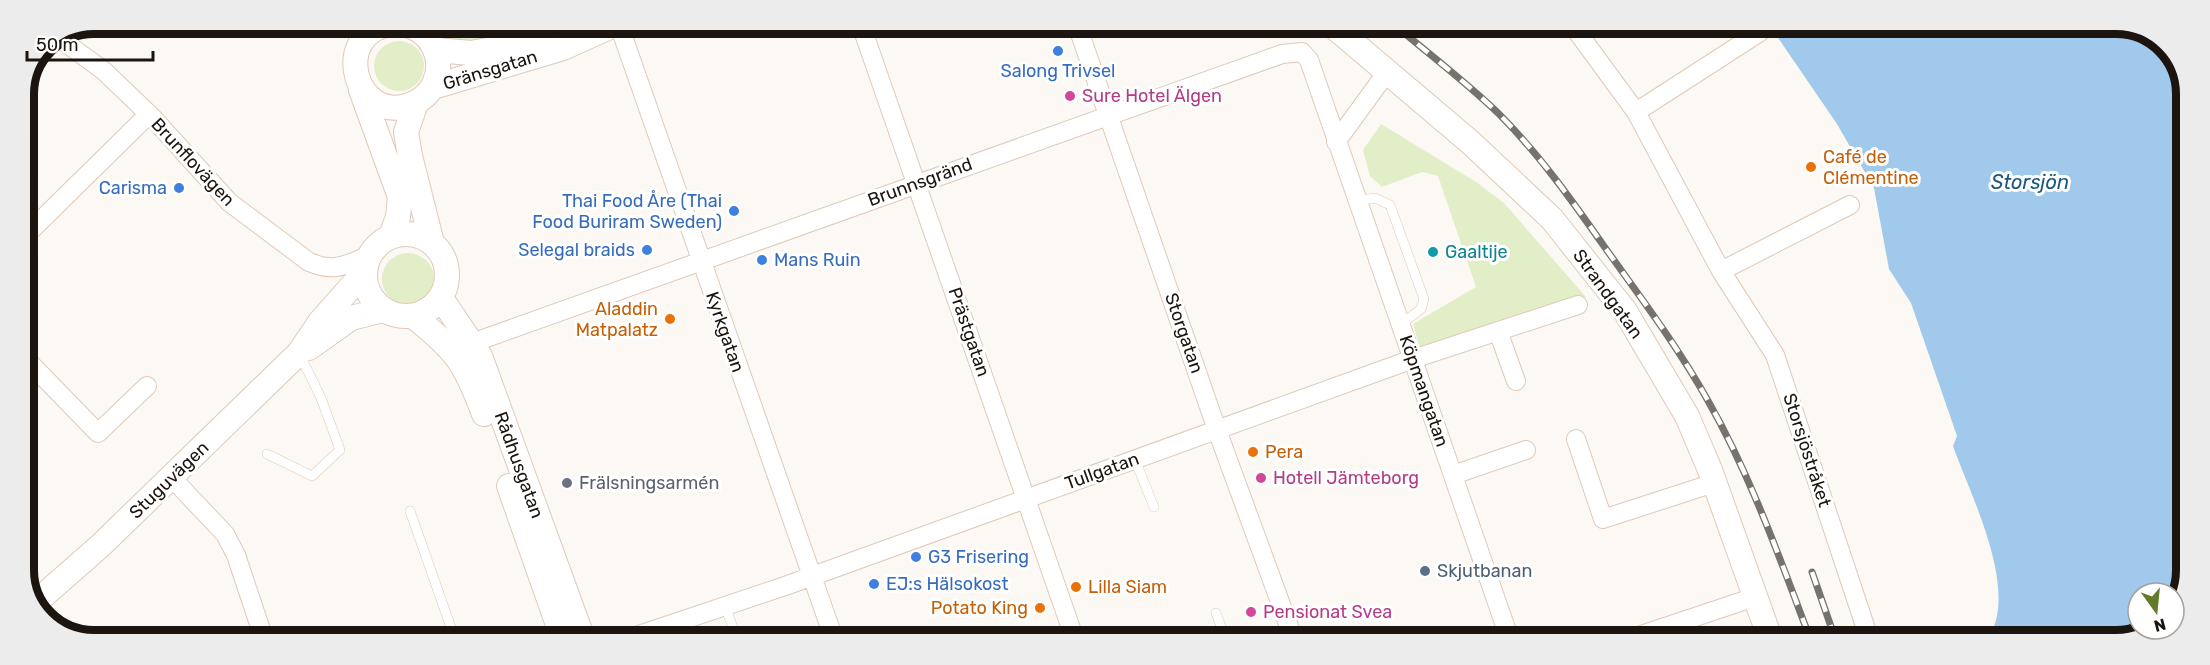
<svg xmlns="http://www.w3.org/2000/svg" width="2210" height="665" font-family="Rubik,sans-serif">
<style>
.green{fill:#e2eec8}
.water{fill:#a0c9eb}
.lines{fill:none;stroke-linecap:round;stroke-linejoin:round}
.service-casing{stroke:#e0c9b8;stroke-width:10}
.minor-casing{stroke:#e0c9b8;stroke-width:20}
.secondary-casing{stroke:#e0c9b8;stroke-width:26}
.service{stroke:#fff;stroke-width:9}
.minor{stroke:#fff;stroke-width:18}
.secondary{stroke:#fff;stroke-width:24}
.rail-casing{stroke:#78726d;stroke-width:7}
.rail{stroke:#fff;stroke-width:4.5;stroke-dasharray:14;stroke-linecap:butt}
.shop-dot{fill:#3f7fe0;stroke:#fff;stroke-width:2}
.hotel-dot{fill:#d1479c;stroke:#fff;stroke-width:2}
.food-dot{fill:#e8710a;stroke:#fff;stroke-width:2}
.culture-dot{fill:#0f9aa8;stroke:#fff;stroke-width:2}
.worship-dot{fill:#6b7280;stroke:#fff;stroke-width:2}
.service-dot{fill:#5c6f8a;stroke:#fff;stroke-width:2}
.labels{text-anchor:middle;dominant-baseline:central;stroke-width:6;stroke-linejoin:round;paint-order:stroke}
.street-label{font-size:18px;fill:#1c140e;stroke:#fff}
.shop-label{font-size:18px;fill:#366cbe;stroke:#fff;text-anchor:end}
.hotel-label{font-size:18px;fill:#b23c85;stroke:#fff;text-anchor:start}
.food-label{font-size:18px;fill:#c56008;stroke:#fff;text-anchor:start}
.culture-label{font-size:18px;fill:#0d838f;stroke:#fff;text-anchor:start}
.worship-label{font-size:18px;fill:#5b616d;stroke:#fff;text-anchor:start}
.service-label{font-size:18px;fill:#4e5e75;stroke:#fff;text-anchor:start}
.water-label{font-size:20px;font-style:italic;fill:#195783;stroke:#fff}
.rim{fill:none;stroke:#1c140e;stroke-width:8}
</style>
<rect width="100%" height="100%" fill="#fcf8f4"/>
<path class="green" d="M431,24L572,25L509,39L467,42L438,35Z
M374 66a25 25 0 1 1 50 0a25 25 0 1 1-50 0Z
M1381,124L1476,182L1504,203L1586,297L1421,351L1413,324L1476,287L1438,176L1422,172L1382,187L1370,176L1363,150Z
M382 279a26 26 0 1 1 52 0a26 26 0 1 1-52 0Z"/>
<path class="water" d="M1770,26H2134L2169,48L2186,89L2184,589L2174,603V593H2138V629H2152L2116,641H1986C2022,594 1971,497 1953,446L1957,436L1911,303L1889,269L1874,188L1837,124Z"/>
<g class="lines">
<defs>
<path id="service" d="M1357,201L1375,198L1390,205L1424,299L1421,309L1401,324
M267,454L312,476L340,450L321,398L300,355
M1135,460L1154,507
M410,511L455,639
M725,606L737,639
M1216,613L1226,640
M676,622L683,639
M1253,640L1289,628"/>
<path id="minor" d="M619,25L834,639
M861,25L1075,640
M1077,25L1217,430L1294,640
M1573,26L1636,112L1721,271L1775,355L1870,641
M59,38L104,71L153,118L229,202L309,262C335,273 345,265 370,255
M1636,112L1760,32
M1336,142L1387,72
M24,237L149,114
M1721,271L1850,205
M1498,331L1516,381
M472,343L1282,54L1302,52L1309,60L1510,640
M24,357L98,433L147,386
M1576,439L1603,519L1714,483
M1453,475L1526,450
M172,478L225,534L236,555L264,639
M627,639L785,586L1413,359L1578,305
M1626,640L1755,597"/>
<path id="secondary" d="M390,24C331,34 354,124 410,105C420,101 429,94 434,84C446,58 431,29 402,24
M1333,26L1470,142L1552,219L1625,311L1687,416L1710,470L1771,641
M436,50L471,53L542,40
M433,87L563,48L614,25
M361,90L400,197L398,217L391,236
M416,103L406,132L410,156L432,243
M365 275a41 41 0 1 1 82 0a41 41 0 1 1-82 0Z
M441,298L480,356L583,639
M413,316C457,351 464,361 484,414
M309,348L351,318L383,310
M509,486L563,639
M35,603L100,546L299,353L320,322L365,271"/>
</defs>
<use href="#service" class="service-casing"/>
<use href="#minor" class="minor-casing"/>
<use href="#secondary" class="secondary-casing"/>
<use href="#service" class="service"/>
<use href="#minor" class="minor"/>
<use href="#secondary" class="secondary"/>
<defs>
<path id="rail" d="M1396,26C1430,55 1467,83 1499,114C1540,155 1573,202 1606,249C1641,298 1678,347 1707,399C1751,476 1780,559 1811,641
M1812,572L1836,641"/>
</defs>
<use href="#rail" class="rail-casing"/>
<use href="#rail" class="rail"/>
</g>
<g class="shop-dot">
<circle cx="1058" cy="51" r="6"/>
<circle cx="179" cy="188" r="6"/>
<circle cx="734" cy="211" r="6"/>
<circle cx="647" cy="250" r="6"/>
<circle cx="762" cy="260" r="6"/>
<circle cx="916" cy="557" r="6"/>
<circle cx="874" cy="584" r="6"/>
</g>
<g class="hotel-dot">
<circle cx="1070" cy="96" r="6"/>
<circle cx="1261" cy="478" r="6"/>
<circle cx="1251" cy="612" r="6"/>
</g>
<g class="food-dot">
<circle cx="1811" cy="167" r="6"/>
<circle cx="670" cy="319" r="6"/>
<circle cx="1253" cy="452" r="6"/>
<circle cx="1076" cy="587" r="6"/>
<circle cx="1040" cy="608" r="6"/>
</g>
<circle class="culture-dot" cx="1433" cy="252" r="6"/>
<circle class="worship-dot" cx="567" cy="483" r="6"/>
<circle class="service-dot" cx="1425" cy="571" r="6"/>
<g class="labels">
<g class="street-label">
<text transform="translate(490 70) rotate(-17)">Gränsgatan</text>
<text transform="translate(193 162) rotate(47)">Brunflovägen</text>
<text transform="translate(920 182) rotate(-20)">Brunnsgränd</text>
<text transform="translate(1608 294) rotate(54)">Strandgatan</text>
<text transform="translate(725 332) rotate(71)">Kyrkgatan</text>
<text transform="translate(969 332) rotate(71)">Prästgatan</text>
<text transform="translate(1184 333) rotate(71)">Storgatan</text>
<text transform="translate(1424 391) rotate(71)">Köpmangatan</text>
<text transform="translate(1807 450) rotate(72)">Storsjöstråket</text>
<text transform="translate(519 465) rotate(70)">Rådhusgatan</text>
<text transform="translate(1102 471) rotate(-20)">Tullgatan</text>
<text transform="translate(169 480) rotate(-44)">Stuguvägen</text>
</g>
<g class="shop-label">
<text x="1058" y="71" text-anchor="middle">Salong Trivsel</text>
<text x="167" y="188">Carisma</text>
<text x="722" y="201">Thai Food Åre (Thai<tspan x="722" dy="21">Food Buriram Sweden)</tspan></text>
<text x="635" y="250">Selegal braids</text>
<text x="774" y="260" text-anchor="start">Mans Ruin</text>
<text x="928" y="557" text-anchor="start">G3 Frisering</text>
<text x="886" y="584" text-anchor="start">EJ:s Hälsokost</text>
</g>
<g class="hotel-label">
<text x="1082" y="96">Sure Hotel Älgen</text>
<text x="1273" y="478">Hotell Jämteborg</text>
<text x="1263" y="612">Pensionat Svea</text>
</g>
<g class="food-label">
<text x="1823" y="157">Café de<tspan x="1823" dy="21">Clémentine</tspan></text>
<text x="658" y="309" text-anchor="end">Aladdin<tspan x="658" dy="21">Matpalatz</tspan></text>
<text x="1265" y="452">Pera</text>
<text x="1088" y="587">Lilla Siam</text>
<text x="1028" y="608" text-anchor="end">Potato King</text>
</g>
<g class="culture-label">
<text x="1445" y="252">Gaaltije</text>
</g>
<g class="worship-label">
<text x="579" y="483">Frälsningsarmén</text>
</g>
<g class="service-label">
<text x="1437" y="571">Skjutbanan</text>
</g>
<g class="water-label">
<text x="2030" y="182">Storsjön</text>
</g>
</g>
<path d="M0 0H2210V665H0ZM94 34H2116A60 60 0 0 1 2176 94V570A60 60 0 0 1 2116 630H94A60 60 0 0 1 34 570V94A60 60 0 0 1 94 34Z" fill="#edecec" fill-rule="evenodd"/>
<path class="rim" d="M94 34H2116A60 60 0 0 1 2176 94V570A60 60 0 0 1 2116 630H94A60 60 0 0 1 34 570V94A60 60 0 0 1 94 34Z"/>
<g transform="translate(2156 611) rotate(165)"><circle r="28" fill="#ffffff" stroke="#a4a19f" stroke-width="1.5"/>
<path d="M0-4.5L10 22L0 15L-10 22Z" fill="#647a2a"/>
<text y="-9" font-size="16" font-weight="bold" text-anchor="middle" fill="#1c140e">N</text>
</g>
<path d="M27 51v9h126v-9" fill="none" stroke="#1c140e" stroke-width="3"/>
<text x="36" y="51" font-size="18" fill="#1c140e" stroke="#ffffff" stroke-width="4.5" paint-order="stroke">50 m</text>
</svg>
